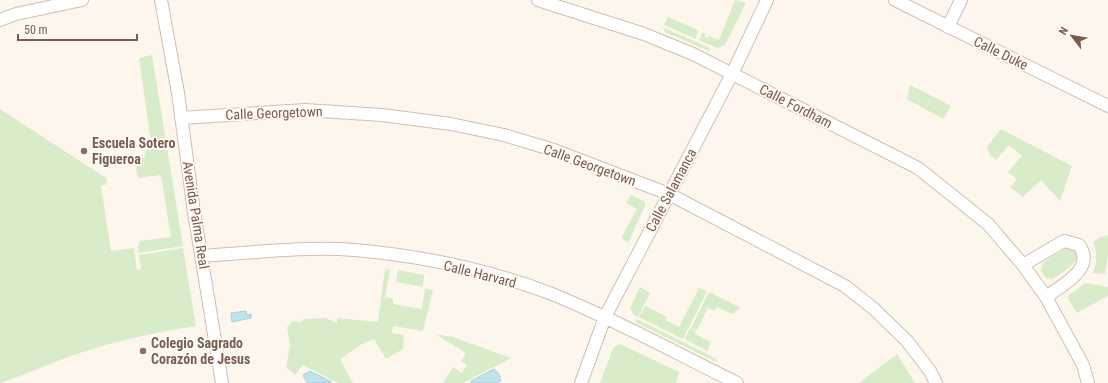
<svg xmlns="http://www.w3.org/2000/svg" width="1108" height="383" font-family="'Roboto Condensed',sans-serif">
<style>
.green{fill:#d8ecc9}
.water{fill:#bfe3e8;stroke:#a5d3da}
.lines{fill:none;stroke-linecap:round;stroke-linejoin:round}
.street-casing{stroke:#d1beb0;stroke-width:14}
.street{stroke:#fff;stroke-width:12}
.education-dot{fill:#8d6e63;stroke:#fffaf3;stroke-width:1.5}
.labels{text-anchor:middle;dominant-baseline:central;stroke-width:3.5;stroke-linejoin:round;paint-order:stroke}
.street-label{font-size:14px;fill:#7a5c4d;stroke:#fffaf3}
.education-label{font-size:14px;font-weight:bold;fill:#785e54;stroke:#fffaf3;text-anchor:start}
</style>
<rect width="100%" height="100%" fill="#fdf6ec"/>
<path class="green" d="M735,0L746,3L725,45L717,48L699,40L702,33H705V37L707,38L709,36L719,40Z
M668,17L698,30L696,39L664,25Z
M664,28L710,48L709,51L665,32Z
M152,55L183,246L139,253L138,247L140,241L171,237L161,175L138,178L134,159L145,157L146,150L152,149L139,58Z
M910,85L951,106L943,119L907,99Z
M0,109L106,178L107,184L101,186L111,251L134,248L137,270L141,269L139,255L183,248L196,326C152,333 110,342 68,357C45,365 23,376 0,383Z
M1001,129L1072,166L1060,201L1041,180L1023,197L1010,187L1017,179L1008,172L1022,156L1009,145L996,160L990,155L987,147Z
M631,195L645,202V206L628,243L621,238L637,209L626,203Z
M1108,235V256L1105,274L1093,273C1097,261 1098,253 1093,242L1102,236L1103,237Z
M1066,248H1071C1088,260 1063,271 1053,279L1046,278L1041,271L1043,263Z
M385,269L390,270L385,297L393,299V304L422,309L425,289L433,290L423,331L393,326L392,333L404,335L403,349L386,359L374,339L362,344L340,359L353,383H338L303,365L295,375L286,367L290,346L287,327L293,321L301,322L305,319L325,318L337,323V318L378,322Z
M398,270L424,275L423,287L396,282Z
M1085,283L1108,287V296L1077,313L1068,299V296Z
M640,287L650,293L638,317L634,315L630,308Z
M699,288L707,291L683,339L639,317L645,306L667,317L665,320L679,327Z
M709,292L741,308L732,314L717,307L714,311L708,308L697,330L691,328Z
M637,319L717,359L716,362L635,322Z
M690,328L696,331L695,334L711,342L707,351L685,339Z
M435,334L453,337L511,358L463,383H443L453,367L462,373L467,365L461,361L466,353Z
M620,344L679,372L676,383H600L613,348Z
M897,354L915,383H859Z"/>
<path class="water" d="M246,311L247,315L251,314V318L232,322L231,313Z
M494,369L499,374L501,381L496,383H472L471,381Z
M310,371L332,382L307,383L303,375Z"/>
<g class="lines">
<defs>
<path id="street" d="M161,0L178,93L194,212L222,383
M538,0L644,34L693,54L918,168L988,224L1023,265L1046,297L1083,365L1088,383
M895,0L1108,106
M0,20L16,14L82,0
M948,27L961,0
M181,118L305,110L382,115L451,124L504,135L554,150L669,194L845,286L874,309L907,341L930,371L936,383
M201,256C252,253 305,246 355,250C422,256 490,270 552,294C616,320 676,353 737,383
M1023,265L1064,241L1079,245C1096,269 1062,285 1046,297
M581,383L605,317L732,74L767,0"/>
</defs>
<use href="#street" class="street-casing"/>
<use href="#street" class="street"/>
</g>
<g class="education-dot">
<circle cx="84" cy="151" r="4"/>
<circle cx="143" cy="351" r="4"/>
</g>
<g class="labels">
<g class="street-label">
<text transform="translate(1001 53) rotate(26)">Calle Duke</text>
<text transform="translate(796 106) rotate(27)">Calle Fordham</text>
<text transform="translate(274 113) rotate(-2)">Calle Georgetown</text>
<text transform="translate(590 165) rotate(20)">Calle Georgetown</text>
<text transform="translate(671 190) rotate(-62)">Calle Salamanca</text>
<text transform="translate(196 215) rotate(81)">Avenida Palma Real</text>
<text transform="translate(480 274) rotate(14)">Calle Harvard</text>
</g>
<g class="education-label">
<text x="92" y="143">Escuela Sotero<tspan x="92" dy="16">Figueroa</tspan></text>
<text x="151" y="343">Colegio Sagrado<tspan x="151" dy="16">Corazón de Jesus</tspan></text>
</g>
</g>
<g transform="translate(1072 36) rotate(301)" stroke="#fffaf3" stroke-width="3" paint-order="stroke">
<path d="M0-3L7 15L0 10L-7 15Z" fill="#7a5c4d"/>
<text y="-6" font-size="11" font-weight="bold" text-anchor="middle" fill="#7a5c4d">N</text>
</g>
<path d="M18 34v6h119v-6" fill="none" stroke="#7a5c4d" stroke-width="2"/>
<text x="24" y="34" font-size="12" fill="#7a5c4d" stroke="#fffaf3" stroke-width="3" paint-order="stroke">50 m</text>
</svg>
